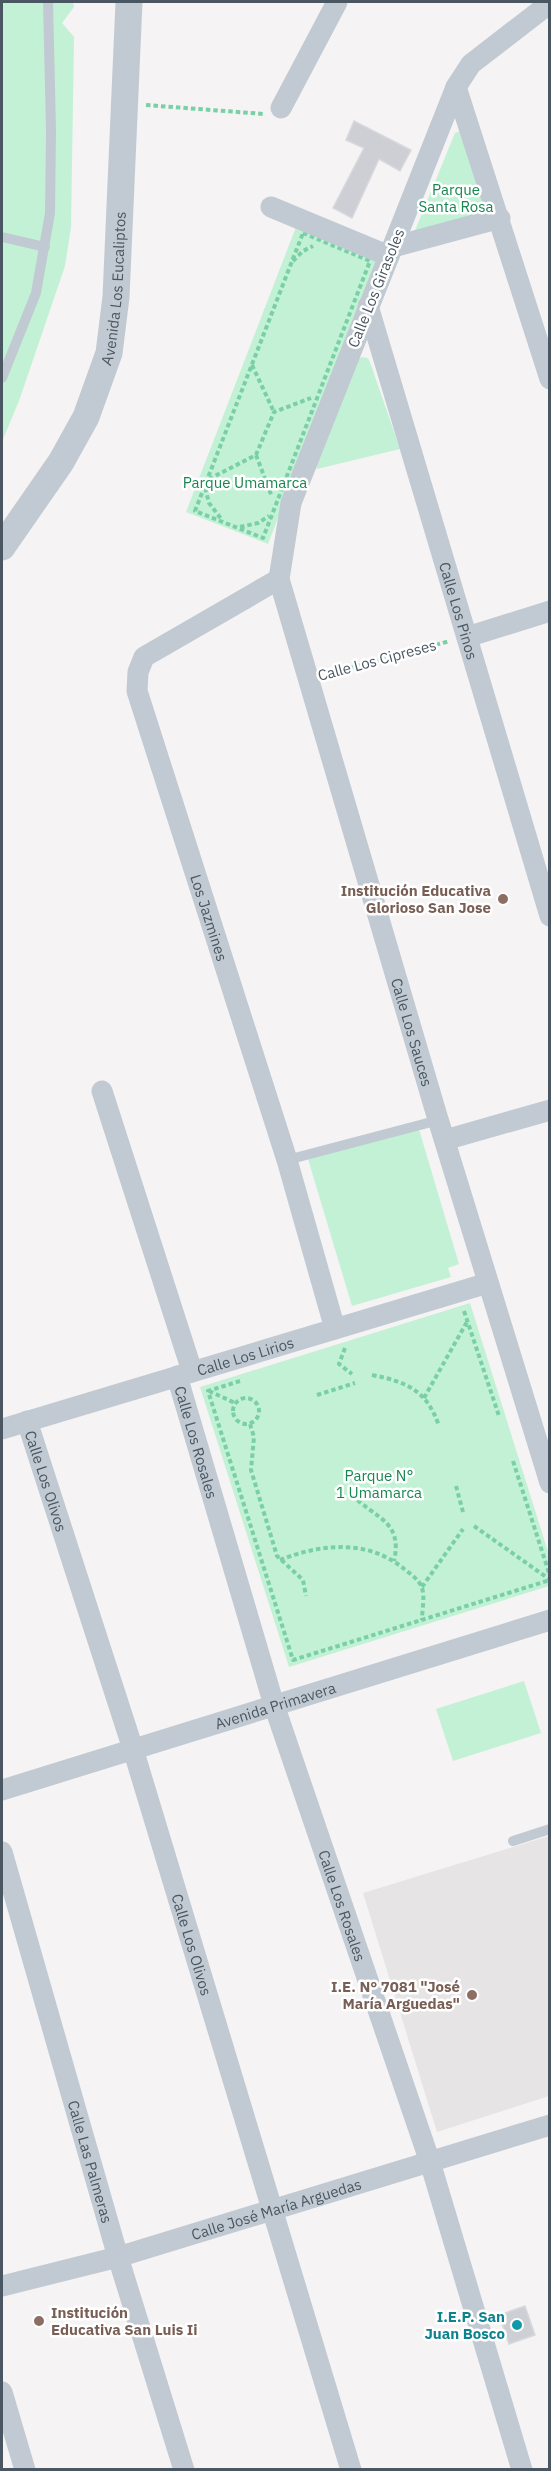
<svg xmlns="http://www.w3.org/2000/svg" width="551" height="2471" font-family="'IBM Plex Sans',sans-serif">
<style>
.education{fill:#e6e4e5}
.green{fill:#c3f1d5}
.building{fill:#cdcfd5;stroke:#d7d9de;stroke-width:1.5}
.lines{fill:none;stroke-linecap:round;stroke-linejoin:round}
.path{stroke:#7ad0a6;stroke-width:4;stroke-dasharray:4.5 3;stroke-linecap:butt}
.service{stroke:#c1cad2;stroke-width:10}
.minor{stroke:#c1cad2;stroke-width:21}
.tertiary{stroke:#c1cad2;stroke-width:27}
.education-dot{fill:#8d6e63;stroke:#fff;stroke-width:2}
.culture-dot{fill:#0f9aa8;stroke:#fff;stroke-width:2}
.labels{text-anchor:middle;dominant-baseline:central;stroke-width:5;stroke-linejoin:round;paint-order:stroke}
.park-label{font-size:15px;fill:#17864f;stroke:#fff}
.street-label{font-size:15px;fill:#4a5661;stroke:#fff}
.education-label{font-size:15px;font-weight:bold;fill:#785e54;stroke:#fff;text-anchor:end}
.culture-label{font-size:15px;font-weight:bold;fill:#0d838f;stroke:#fff;text-anchor:end}
</style>
<rect width="100%" height="100%" fill="#f5f3f3"/>
<path class="education" d="M549,1836V2096L437,2132L363,1893Z"/>
<path class="green" d="M2,2H73L74,7L62,23L74,37L71,227L65,266L20,398L2,442Z
M461,131L487,209L486,215L414,233L455,133Z
M296,227L378,259L268,544L186,512Z
M362,357L368,358L371,365L400,449L317,469L316,464L356,360Z
M418,1126L459,1264L448,1268L451,1277L352,1306L308,1159Z
M470,1303L549,1555V1586L289,1667L200,1387Z
M524,1681L541,1733L453,1761L436,1709Z"/>
<path class="building" d="M354,121L411,150L400,171L379,159L352,218L333,208L364,148L346,140Z
M525,2306L535,2335L509,2344L499,2315Z"/>
<g class="lines">
<path class="path" d="M146,105L264,114
M303,233L370,261L263,538L195,511Z
M293,261L303,251L313,246
M252,365L274,412
M256,455L272,497
M209,479L256,455L274,412L311,398
M205,488L209,503L222,520
M240,527L258,523L269,516
M327,674L450,641
M464,1311L499,1416
M345,1348L339,1364L352,1374
M372,1375C408,1382 427,1391 439,1426
M240,1381L208,1391L293,1660L550,1580
M209,1391L235,1403
M317,1395L355,1383
M233 1411a13 13 0 1 1 26 0a13 13 0 1 1-26 0Z
M424,1398L468,1320
M250,1424L254,1437L251,1470L277,1556L303,1580L306,1596
M513,1461L550,1576
M456,1486L463,1512
M352,1495C376,1519 403,1521 394,1561
M474,1526L549,1579
M280,1560C320,1544 367,1539 403,1568C410,1574 419,1579 422,1588C425,1597 422,1610 422,1620
M422,1587L463,1529"/>
<path class="service" d="M2,237L45,247
M2,378L36,293L50,213L51,130L48,2
M287,1160L439,1120
M513,1841L550,1829"/>
<g class="minor">
<path id="s1" d="M550,3L471,64L456,87L291,503L279,579L437,1116L550,1483"/>
<path d="M456,87L550,379"/>
<path d="M281,108L337,2"/>
<path d="M271,207L389,256"/>
<path d="M393,247L500,218"/>
<path id="s2" d="M368,306L550,916"/>
<path id="s3" d="M279,579L144,657L138,672L137,691L287,1160L335,1329"/>
<path d="M467,637L550,611"/>
<path d="M102,1091L192,1371"/>
<path d="M445,1140L550,1110"/>
<path id="s4" d="M177,1376L274,1705L430,2162L522,2470"/>
<path id="s5" d="M27,1421L133,1749L351,2470"/>
<path id="s6" d="M2,1429L488,1283"/>
<path id="s7" d="M2,1790L550,1620"/>
<path id="s8" d="M2,1852L118,2257L184,2470"/>
<path id="s9" d="M2,2286L118,2257L550,2125"/>
<path d="M2,2392L25,2470"/>
</g>
<path class="tertiary" id="s10" d="M2,547L61,462L86,417L109,353L116,297L129,2"/>
</g>
<g class="education-dot">
<circle cx="503" cy="899" r="6"/>
<circle cx="472" cy="1995" r="6"/>
<circle cx="39" cy="2321" r="6"/>
</g>
<circle class="culture-dot" cx="517" cy="2325" r="6"/>
<g class="labels">
<g class="park-label">
<text x="456" y="189">Parque<tspan x="456" dy="17">Santa Rosa</tspan></text>
<text x="245" y="482">Parque Umamarca</text>
<text x="379" y="1475">Parque N°<tspan x="379" dy="17">1 Umamarca</tspan></text>
</g>
<g class="street-label">
<text stroke="none"><textPath href="#s10" startOffset="288">Avenida Los Eucaliptos</textPath></text>
<text transform="translate(376 288) rotate(-68)">Calle Los Girasoles</text>
<text stroke="none"><textPath href="#s2" startOffset="318">Calle Los Pinos</textPath></text>
<text transform="translate(377 660) rotate(-15)">Calle Los Cipreses</text>
<text stroke="none"><textPath href="#s3" startOffset="429">Los Jazmines</textPath></text>
<text stroke="none"><textPath href="#s1" startOffset="1124">Calle Los Sauces</textPath></text>
<text stroke="none"><textPath href="#s6" startOffset="254">Calle Los Lirios</textPath></text>
<text stroke="none"><textPath href="#s4" startOffset="69">Calle Los Rosales</textPath></text>
<text stroke="none"><textPath href="#s5" startOffset="63">Calle Los Olivos</textPath></text>
<text stroke="none"><textPath href="#s7" startOffset="286">Avenida Primavera</textPath></text>
<text stroke="none"><textPath href="#s4" startOffset="555">Calle Los Rosales</textPath></text>
<text stroke="none"><textPath href="#s5" startOffset="549">Calle Los Olivos</textPath></text>
<text stroke="none"><textPath href="#s8" startOffset="322">Calle Las Palmeras</textPath></text>
<text stroke="none"><textPath href="#s9" startOffset="285">Calle José María Arguedas</textPath></text>
</g>
<g class="education-label">
<text x="491" y="890">Institución Educativa<tspan x="491" dy="17">Glorioso San Jose</tspan></text>
<text x="460" y="1986">I.E. N° 7081 "José<tspan x="460" dy="17">María Arguedas"</tspan></text>
<text x="51" y="2312" text-anchor="start">Institución<tspan x="51" dy="17">Educativa San Luis Ii</tspan></text>
</g>
<g class="culture-label">
<text x="505" y="2316">I.E.P. San<tspan x="505" dy="17">Juan Bosco</tspan></text>
</g>
</g>
<rect width="551" height="2471" fill="none" stroke="#4a5661" stroke-width="6"/>
</svg>
